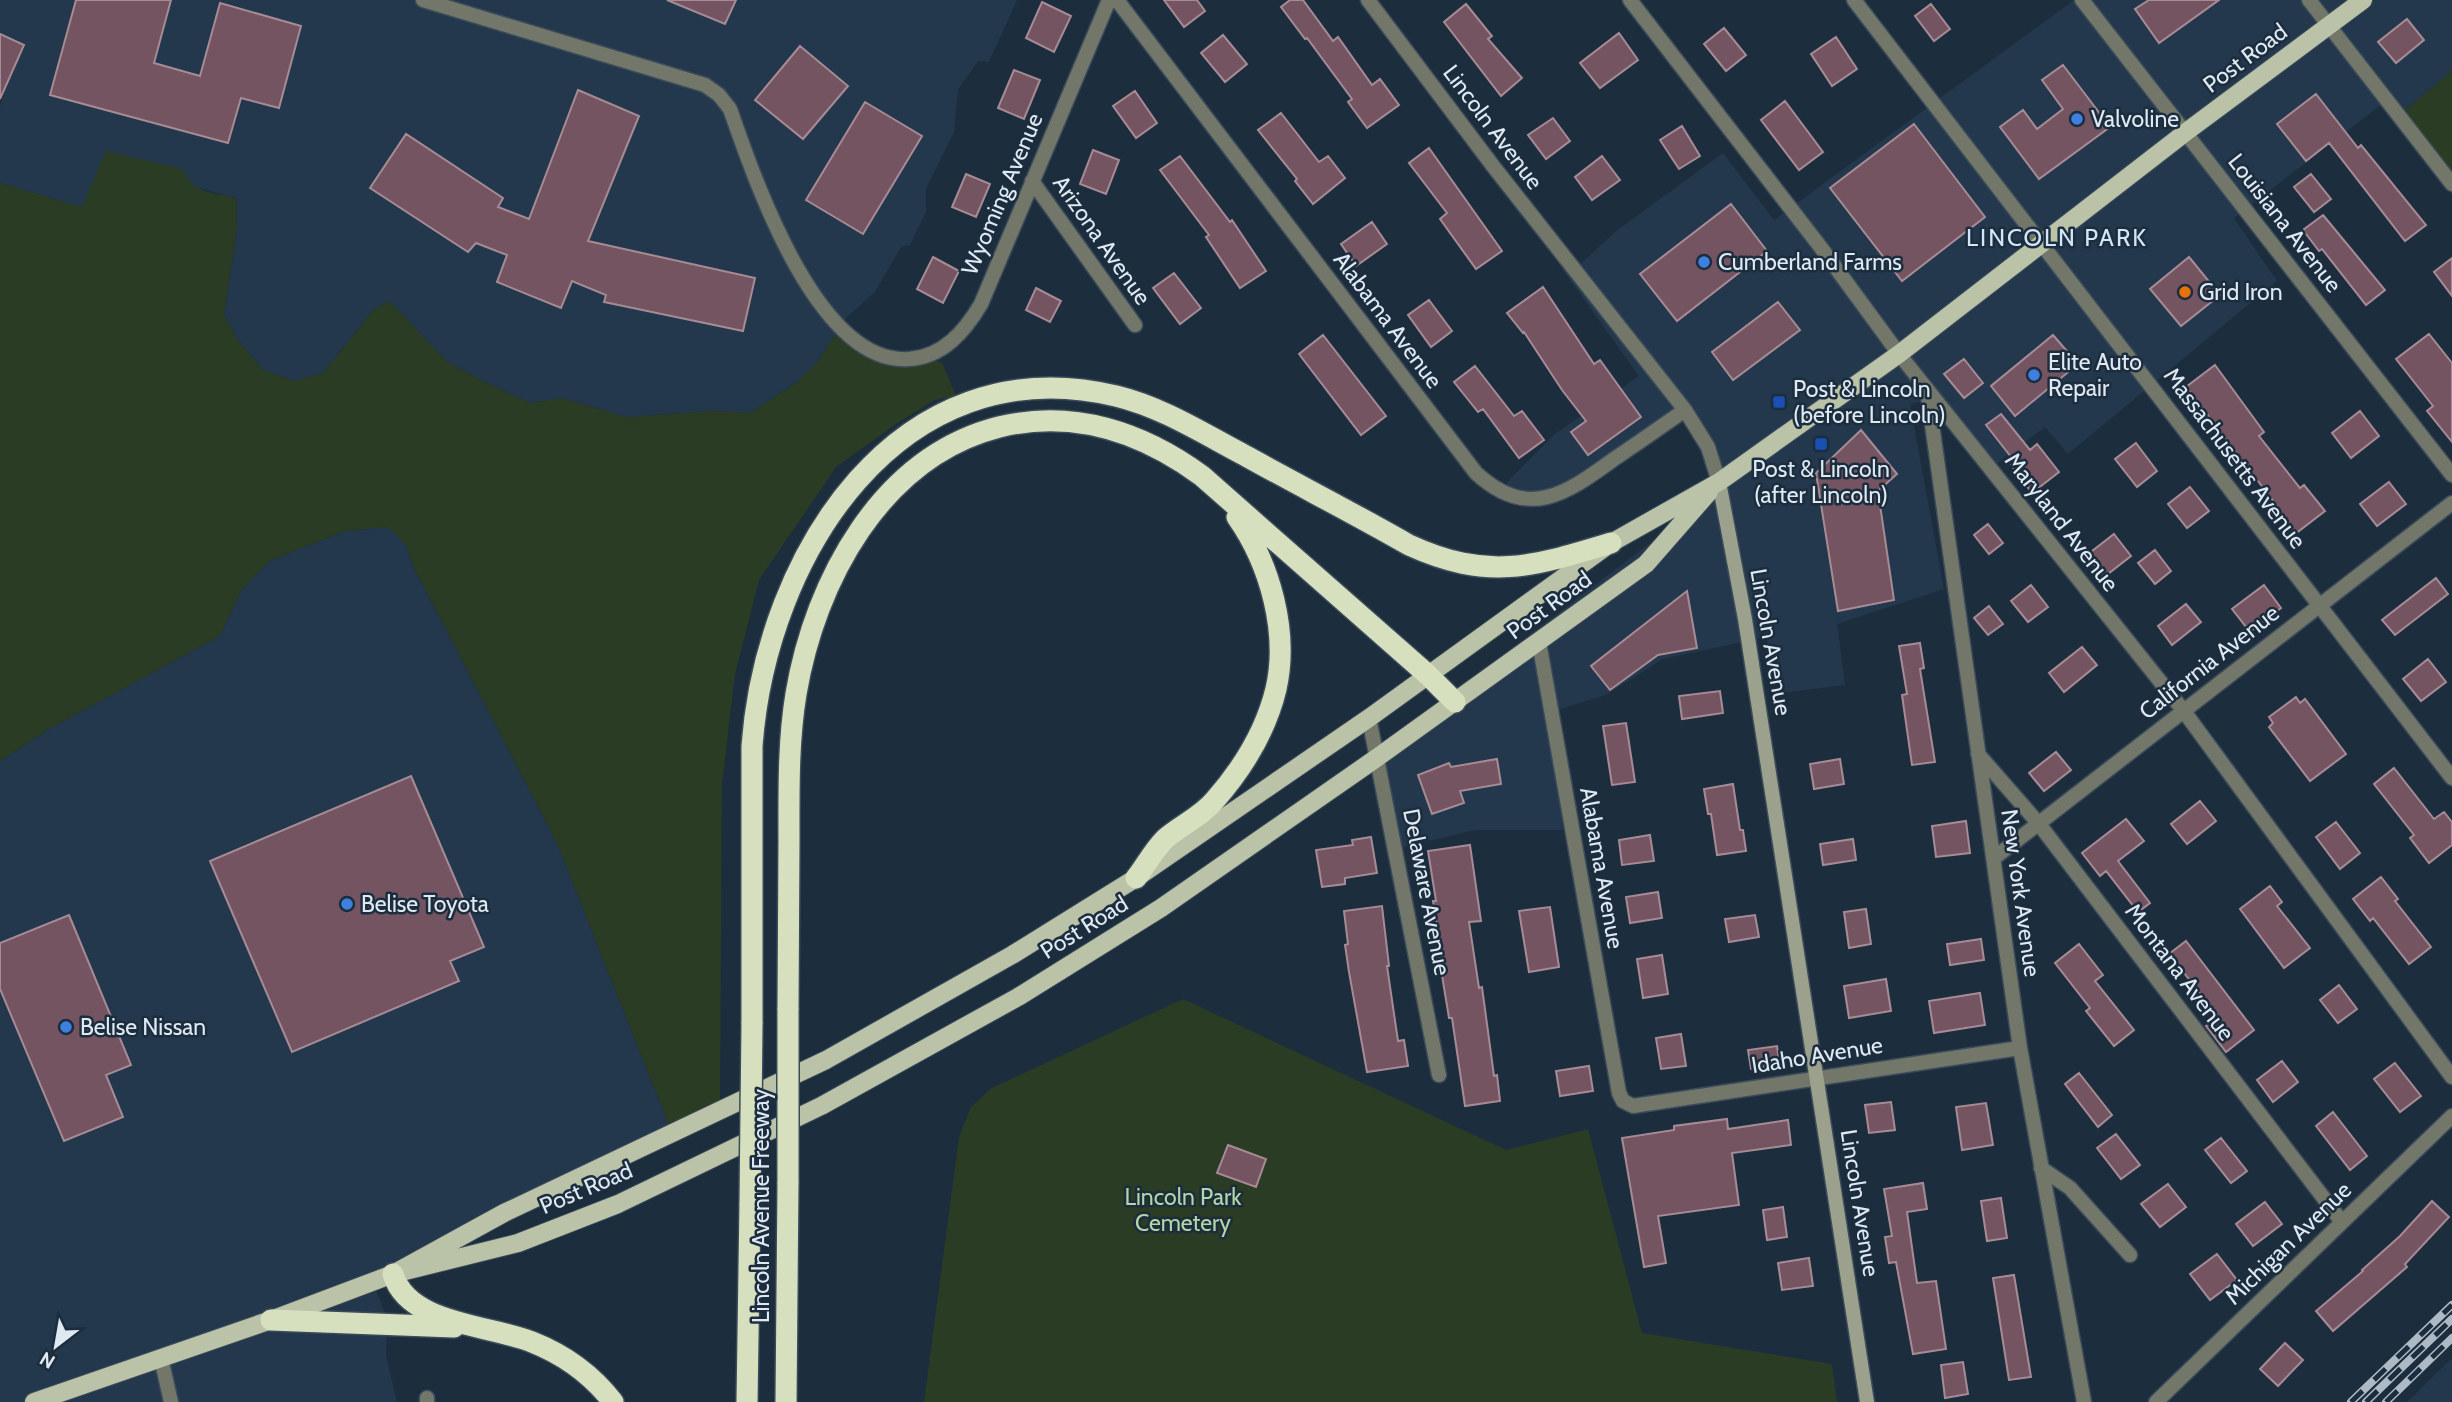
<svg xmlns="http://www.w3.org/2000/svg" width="2452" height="1402" font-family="Cabin,sans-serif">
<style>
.built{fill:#23384c}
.green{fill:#2b3c25}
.building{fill:#735460;stroke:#a68b95;stroke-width:2}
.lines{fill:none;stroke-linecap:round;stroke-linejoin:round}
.street-casing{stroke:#3b4b5a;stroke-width:17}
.secondary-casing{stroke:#3b4b5a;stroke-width:17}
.primary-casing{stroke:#3b4b5a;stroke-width:20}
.highway-casing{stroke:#3b4b5a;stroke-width:24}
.street{stroke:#727769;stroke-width:14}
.secondary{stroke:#9ba18c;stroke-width:14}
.primary{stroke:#bac2a7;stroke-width:18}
.highway{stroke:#d6e0bf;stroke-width:21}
.rail-casing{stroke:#adb9c5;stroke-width:8}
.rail{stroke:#1c2d3d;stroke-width:5;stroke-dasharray:16;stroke-linecap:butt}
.highway-bridge-casing{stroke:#3b4b5a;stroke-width:24;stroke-linecap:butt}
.highway-bridge{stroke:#d6e0bf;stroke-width:21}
.shop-dot{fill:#3f7fe0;stroke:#1c2d3d;stroke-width:2.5}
.food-dot{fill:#e8710a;stroke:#1c2d3d;stroke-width:2.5}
.transit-dot{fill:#1a4fb4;stroke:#1c2d3d;stroke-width:2.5}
.labels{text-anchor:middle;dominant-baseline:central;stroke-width:5;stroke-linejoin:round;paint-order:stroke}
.street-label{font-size:23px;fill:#dfe9f4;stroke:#1c2d3d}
.poi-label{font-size:23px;fill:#dfe9f4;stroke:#1c2d3d;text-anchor:start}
.park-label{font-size:23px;fill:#b3d6a6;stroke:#1c2d3d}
.neighbourhood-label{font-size:24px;letter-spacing:2px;fill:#d1e6fb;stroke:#1c2d3d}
</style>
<rect width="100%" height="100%" fill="#1c2d3d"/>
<path class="built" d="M0,0H1017L989,62L978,61L958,90L954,132L926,189V212L910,245L901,247L875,292L847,317L817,362L797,382L750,413L711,411L626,417L563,398L530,403L477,378L446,361L390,301L373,310L323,373L294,381L263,370L237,339L224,314L237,229L236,198L194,187L187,181L82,207L0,183V106L5,92L0,89Z
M2074,0H2452V71L2393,120L2382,104L2234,218L2277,281L2068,454L2045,427L1987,471L1930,400L1910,404L1944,589L1837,624L1845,685L1782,693L1766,637L1663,659L1606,695L1550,712L1563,830H1475L1399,848L1382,758L1385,745L1730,482L1679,408L1564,493L1523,495L1503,489L1510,479L1556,433L1639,376L1562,269L1565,266L1575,269L1616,231L1723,153L1774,220Z
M388,527L406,545L414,568L557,843L670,1128L462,1228L371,1276L387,1319L386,1355L397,1402H0V761L49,729L220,636L242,589L269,561L345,531Z
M2452,1358V1402H2407Z"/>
<path class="green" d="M2452,71V193L2393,120Z
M106,151L183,169C192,194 213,192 236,198L237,229L224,314L237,339L263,370L294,381L323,373L373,310L390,301L446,361L477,378L530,403L563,398L626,417L711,411L750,413L797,382L817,362L843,323L882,351L916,352L942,363L956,396L935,400L899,422L836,467L759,580L735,674L722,784L720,1101L670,1128L557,843L414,568L406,545L388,527L345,531L269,561L242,589L220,636L49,729L0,761V183L82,207Z
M1183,999L1506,1150L1588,1129L1642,1333L1832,1364L1837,1402H924L959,1137L971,1107L992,1088Z"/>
<path class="building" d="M76,0H171L154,63L200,76L220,3L301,26L279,108L241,98L228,143L50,95Z
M667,0H736L725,24Z
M1164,0H1197L1205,11L1184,27Z
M1290,0H1303L1333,41L1338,37L1372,85L1380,79L1399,105L1367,128L1348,102L1352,99L1307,38L1305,39L1281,7Z
M2149,0H2219L2159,43L2135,9Z
M1042,2L1071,16L1054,52L1026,38Z
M1466,4L1492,36L1488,39L1522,78L1501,96L1444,22Z
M1931,4L1950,29L1934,41L1915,16Z
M2407,19L2424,40L2396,63L2378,42Z
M1724,28L1746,55L1726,71L1704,44Z
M1619,33L1638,60L1600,88L1580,63Z
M0,34L24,45L0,99Z
M1223,35L1247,64L1225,82L1201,53Z
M1836,37L1857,69L1832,86L1811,54Z
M800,46L848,86L803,139L755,100Z
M2063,65L2110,127L2039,179L2000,127L2023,110L2037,129L2063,109L2042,80Z
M1014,70L1040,80L1024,119L998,108Z
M578,90L639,116L588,241L755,278L743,331L604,302L606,295L572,281L561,308L497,282L507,255L476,243L468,252L370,188L406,134L503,198L498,207L529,219Z
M1135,91L1157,123L1136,138L1113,106Z
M2316,94L2358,148L2361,145L2426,225L2405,241L2329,143L2306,161L2277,124Z
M1785,101L1823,152L1799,170L1761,120Z
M865,102L922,136L863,234L806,200Z
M1281,113L1319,162L1328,156L1345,178L1313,204L1295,181L1297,179L1258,130Z
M1553,118L1570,141L1546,159L1528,135Z
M1914,124L1985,217L1902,281L1830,188Z
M1682,126L1700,156L1679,169L1660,140Z
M1429,148L1502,251L1476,269L1440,219L1447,213L1409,163Z
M1093,150L1119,160L1106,194L1080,184Z
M1180,156L1230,222L1232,220L1266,271L1240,288L1206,237L1209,235L1160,170Z
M1602,156L1620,180L1592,200L1575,177Z
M966,174L990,184L976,217L952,207Z
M2311,174L2331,199L2314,212L2294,187Z
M1731,204L1767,251L1677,321L1640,274Z
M2323,215L2385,290L2366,305L2322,249L2319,251L2303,230Z
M1372,222L1387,244L1356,266L1341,244Z
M933,257L959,271L943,303L917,289Z
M2189,257L2220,295L2181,326L2150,289Z
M2452,258V296L2434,272Z
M1174,273L1201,308L1180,324L1153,288Z
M1543,287L1594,364L1600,360L1641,417L1588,455L1571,432L1586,421L1562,390L1524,332L1523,333L1507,313Z
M1036,288L1061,301L1050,322L1026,310Z
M1429,300L1452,331L1431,347L1408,315Z
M1778,302L1800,330L1733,380L1712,352Z
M2429,334L2452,363V442L2427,411L2433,406L2396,359Z
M1323,335L1386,416L1361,435L1299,354Z
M2053,335L2078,364L2015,416L1991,386Z
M1964,359L1983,383L1964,398L1944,374Z
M2215,365L2264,432L2259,436L2300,488L2304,485L2325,511L2295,534L2274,508L2277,506L2186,387Z
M1475,366L1514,416L1522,411L1544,440L1519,458L1483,409L1478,412L1454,382Z
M2360,411L2379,436L2351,458L2332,433Z
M2001,414L2030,450L2037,444L2059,472L2032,493L2011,465L2015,462L1986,425Z
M1861,430L1897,474L1878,491L1894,600L1838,611L1816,473Z
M2136,443L2157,471L2137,487L2115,459Z
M2389,482L2406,504L2377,526L2360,504Z
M2190,487L2209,511L2187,528L2168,504Z
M1988,524L2003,543L1989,554L1974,535Z
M2114,534L2131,556L2104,577L2087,555Z
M2155,550L2171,571L2155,584L2138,563Z
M2436,578L2448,594L2395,635L2382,620Z
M2031,585L2048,607L2028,622L2011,601Z
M2264,585L2281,608L2250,632L2232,609Z
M1687,591L1697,648L1658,655L1610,690L1591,666Z
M2186,604L2201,622L2172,645L2158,626Z
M1989,606L2003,624L1988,635L1974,618Z
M1920,643L1924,668L1920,669L1935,762L1912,765L1902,695L1907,694L1899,646Z
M2082,647L2097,665L2064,692L2049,673Z
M2428,659L2446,682L2421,701L2403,679Z
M1720,691L1723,713L1682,719L1679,696Z
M2296,697L2300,703L2305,699L2346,754L2310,781L2269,727L2273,723L2269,717Z
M1626,723L1635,782L1612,785L1603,726Z
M2056,752L2071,770L2044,791L2029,773Z
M1497,759L1501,784L1460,791L1464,803L1432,814L1418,775L1449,763L1451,767Z
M1840,759L1844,784L1814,789L1810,764Z
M2394,768L2434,819L2444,812L2452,822V845L2429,863L2410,838L2414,835L2374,784Z
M411,776L484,947L450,961L459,981L292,1052L210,861Z
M1733,784L1740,830H1743L1746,851L1717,855L1711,814H1708L1704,789Z
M2200,801L2216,821L2187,844L2171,824Z
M2126,819L2144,841L2118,861L2150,903L2138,912L2106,871L2100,876L2082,853Z
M1966,821L1970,853L1936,857L1932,826Z
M2336,822L2360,853L2340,869L2316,837Z
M1650,835L1654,861L1622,865L1619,840Z
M1371,837L1377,873L1345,878V884L1322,887L1316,850L1353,845L1352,840Z
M1853,839L1856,860L1823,865L1820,844Z
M1470,845L1481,921L1469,922L1479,988L1482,987L1494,1076L1497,1075L1500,1101L1465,1106L1452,1018H1449L1438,951L1440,950L1433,901H1436L1428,851Z
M2381,877L2398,899L2395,901L2431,947L2409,964L2373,918L2370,921L2353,899Z
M2270,886L2282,902L2277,906L2310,948L2284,968L2240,909Z
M1658,892L1662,918L1630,923L1626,897Z
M1382,906L1389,966H1387L1398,1041L1404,1040L1408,1066L1367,1072L1349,972L1345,945L1348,944L1344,911Z
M1550,907L1559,967L1529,972L1519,911Z
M1866,909L1871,944L1849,948L1844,912Z
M69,915L131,1065L106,1075L123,1117L64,1141L0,989V943Z
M1755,915L1759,937L1729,942L1725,919Z
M1981,939L1984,960L1950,965L1947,944Z
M2186,941L2254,1030L2226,1052L2206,1026L2218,1016L2169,954Z
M2079,944L2103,975L2095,981L2134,1030L2114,1046L2086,1011L2090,1008L2055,963Z
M1662,955L1668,994L1643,998L1637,959Z
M1886,979L1891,1011L1849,1018L1844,986Z
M2339,985L2357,1009L2338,1023L2320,1000Z
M1980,993L1985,1025L1934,1033L1929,1001Z
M1681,1034L1686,1066L1661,1069L1656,1038Z
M1777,1046L1780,1065L1751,1069L1748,1050Z
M2282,1061L2298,1082L2273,1102L2257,1080Z
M2395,1063L2421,1096L2400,1112L2374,1079Z
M1589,1066L1593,1091L1560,1096L1556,1071Z
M2079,1073L2112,1115L2098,1127L2065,1084Z
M1891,1102L1895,1130L1869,1133L1865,1105Z
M1986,1103L1993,1145L1962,1150L1956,1107Z
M2333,1112L2367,1156L2350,1170L2316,1126Z
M1727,1119L1728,1129L1788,1120L1791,1145L1732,1153L1739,1205L1658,1216L1666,1263L1644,1267L1622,1138L1674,1130V1126Z
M2116,1134L2140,1165L2121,1179L2097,1148Z
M2221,1138L2247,1171L2231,1183L2205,1150Z
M1228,1145L1266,1159L1256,1187L1217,1173Z
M1923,1183L1927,1209L1907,1212L1917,1283L1936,1281L1946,1349L1913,1354L1896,1262L1889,1263L1885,1237L1892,1236L1884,1189Z
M2168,1184L2186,1207L2160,1227L2141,1204Z
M2001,1198L2007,1238L1987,1241L1981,1201Z
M2432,1201L2449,1217L2405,1264L2407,1267L2333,1331L2316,1311L2363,1271L2362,1270L2400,1236Z
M2265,1202L2282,1224L2253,1246L2236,1224Z
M1783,1207L1787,1237L1767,1240L1763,1210Z
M2217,1254L2237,1280L2210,1300L2190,1274Z
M1809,1258L1813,1286L1782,1290L1778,1263Z
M2014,1275L2031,1377L2009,1380L1993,1278Z
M2285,1343L2303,1360L2278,1386L2260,1369Z
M1963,1362L1968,1394L1945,1398L1941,1365Z"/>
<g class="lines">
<defs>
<path id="street" d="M423,0L705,85L719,95L730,109C754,177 817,366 909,359C943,357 965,331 981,304L1109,0
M1117,0L1476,473C1528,521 1566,494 1614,459C1638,443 1662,426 1685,410
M1368,0L1493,166L1685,410L1708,447L1719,482
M1630,0L1822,249L1899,354L2183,710L2452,1077
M1854,0L2452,778
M2082,0L2452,475
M2309,0L2452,184
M1032,181L1135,325
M1927,389L2020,1048L2084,1402
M1539,642L1619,1093L1623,1101L1633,1106L2020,1048
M1369,718L1439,1075
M1978,754L2039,824L2342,1222
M1994,858L2452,503
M2041,1168L2070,1188L2130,1255
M161,1358L171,1402
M427,1402V1398
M2156,1402L2452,1116"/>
<path id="secondary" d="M1719,482L1745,619L1867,1402"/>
<path id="primary" d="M393,1274L504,1213L826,1060L1012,955L1136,878L1369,718L1611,543L1719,482L1899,354L2186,132L2363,0
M34,1402L271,1320L393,1274L518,1243L618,1204L821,1106L1018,997L1161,908L1378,757L1646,564L1709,492"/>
<path id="highway" d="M1136,878C1146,865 1154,850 1165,839C1181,825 1201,817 1215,800C1243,768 1266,730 1276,689C1289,632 1270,564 1237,517
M788,1010C788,954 789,897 789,841C789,792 788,742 796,694C815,581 881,457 999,427C1073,409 1142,432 1202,476L1428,675L1455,702
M752,1024V746C766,556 898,344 1116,396C1162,407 1204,434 1246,456C1300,486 1355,514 1409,545C1488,581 1532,567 1611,543
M393,1274C408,1325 491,1325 532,1342C565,1355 592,1375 613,1402
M271,1320L454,1327
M747,1402L750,1204
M786,1402L788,1182"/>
</defs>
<use href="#street" class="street-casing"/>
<use href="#secondary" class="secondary-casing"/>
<use href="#primary" class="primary-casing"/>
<use href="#highway" class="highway-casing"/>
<use href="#street" class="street"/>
<use href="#secondary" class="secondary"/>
<use href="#primary" class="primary"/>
<use href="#highway" class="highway"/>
<defs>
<path id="rail" d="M2351,1402L2452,1305
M2366,1402L2452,1319
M2386,1402L2452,1338"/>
</defs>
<use href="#rail" class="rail-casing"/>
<use href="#rail" class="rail"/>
<defs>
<path id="highway-bridge" d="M788,1182V1010
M750,1204L752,1024"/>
</defs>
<use href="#highway-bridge" class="highway-bridge-casing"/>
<use href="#highway-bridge" class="highway-bridge"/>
</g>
<g class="shop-dot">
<circle cx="2077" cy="119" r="7"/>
<circle cx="1704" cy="262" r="7"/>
<circle cx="2034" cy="375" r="7"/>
<circle cx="347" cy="904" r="7"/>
<circle cx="66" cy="1027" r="7"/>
</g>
<circle class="food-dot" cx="2185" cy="292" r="7"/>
<g class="transit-dot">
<rect x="1772" y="395" width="14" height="14" rx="3.5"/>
<rect x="1814" y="437" width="14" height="14" rx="3.5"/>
</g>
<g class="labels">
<g class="street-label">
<text transform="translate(2245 58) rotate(-37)">Post Road</text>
<text transform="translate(1493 127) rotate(53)">Lincoln Avenue</text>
<text transform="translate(1002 194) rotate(-67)">Wyoming Avenue</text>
<text transform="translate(2285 223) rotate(52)">Louisiana Avenue</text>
<text transform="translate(1102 240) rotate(55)">Arizona Avenue</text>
<text transform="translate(1388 320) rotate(53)">Alabama Avenue</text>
<text transform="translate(2235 458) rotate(53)">Massachusetts Avenue</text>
<text transform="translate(2062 522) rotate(52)">Maryland Avenue</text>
<text transform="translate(1549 605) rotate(-36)">Post Road</text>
<text transform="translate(1771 642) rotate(80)">Lincoln Avenue</text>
<text transform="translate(2209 662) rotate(-38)">California Avenue</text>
<text transform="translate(1602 868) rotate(80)">Alabama Avenue</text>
<text transform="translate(1427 892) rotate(79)">Delaware Avenue</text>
<text transform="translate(2021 893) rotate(82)">New York Avenue</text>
<text transform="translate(1084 927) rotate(-32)">Post Road</text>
<text transform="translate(2180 972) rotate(53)">Montana Avenue</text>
<text transform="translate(1817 1055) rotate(-9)">Idaho Avenue</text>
<text transform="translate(586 1188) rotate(-23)">Post Road</text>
<text transform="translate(1860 1203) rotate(81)">Lincoln Avenue</text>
<text transform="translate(761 1206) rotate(-90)">Lincoln Avenue Freeway</text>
<text transform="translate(2288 1243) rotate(-44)">Michigan Avenue</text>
</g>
<g class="poi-label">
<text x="2091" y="119">Valvoline</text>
<text x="1718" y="262">Cumberland Farms</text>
<text x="2199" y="292">Grid Iron</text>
<text x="2048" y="362">Elite Auto<tspan x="2048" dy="26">Repair</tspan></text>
<text x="1793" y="389">Post &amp; Lincoln<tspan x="1793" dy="26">(before Lincoln)</tspan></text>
<text x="1821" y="469" text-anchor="middle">Post &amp; Lincoln<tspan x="1821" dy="26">(after Lincoln)</tspan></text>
<text x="361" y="904">Belise Toyota</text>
<text x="80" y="1027">Belise Nissan</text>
</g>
<g class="park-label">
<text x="1183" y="1197">Lincoln Park<tspan x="1183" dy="26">Cemetery</tspan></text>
</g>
<g class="neighbourhood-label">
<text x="2057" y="237">LINCOLN PARK</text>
</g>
</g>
<g transform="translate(56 1346) rotate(211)" stroke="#1c2d3d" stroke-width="5" paint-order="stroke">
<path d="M0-5L12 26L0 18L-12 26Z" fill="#dfe9f4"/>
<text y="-10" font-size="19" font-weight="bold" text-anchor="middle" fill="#dfe9f4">N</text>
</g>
</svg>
